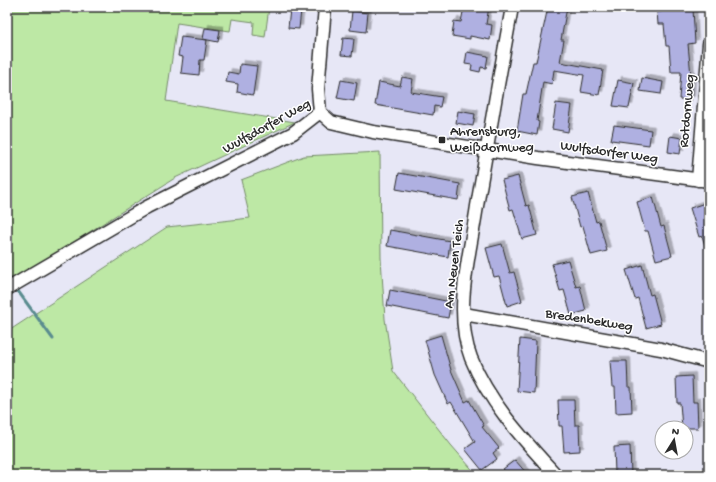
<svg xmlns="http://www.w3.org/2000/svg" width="716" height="482" font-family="'Gochi Hand',sans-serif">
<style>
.green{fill:#bde8a5;stroke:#748a68}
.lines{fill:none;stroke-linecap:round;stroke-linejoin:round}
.stream{stroke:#5a8c8f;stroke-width:3}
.building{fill:#afb0e1;stroke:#2b2b2b;filter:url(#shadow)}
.minor-casing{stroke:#2b2b2b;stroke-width:15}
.minor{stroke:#fff;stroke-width:12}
.poi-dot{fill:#2b2b2b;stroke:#fff;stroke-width:1.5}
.labels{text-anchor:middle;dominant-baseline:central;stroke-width:3;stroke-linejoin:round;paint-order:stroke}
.street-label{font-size:14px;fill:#2b2b2b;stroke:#fff}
.poi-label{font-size:14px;fill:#2b2b2b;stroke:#fff;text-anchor:start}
</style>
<defs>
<filter id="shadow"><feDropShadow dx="3.5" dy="-3.5" stdDeviation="0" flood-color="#0004"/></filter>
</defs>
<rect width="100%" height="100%" fill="#e7e7f6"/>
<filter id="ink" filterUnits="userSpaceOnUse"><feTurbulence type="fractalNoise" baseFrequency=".025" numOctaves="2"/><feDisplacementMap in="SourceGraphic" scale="8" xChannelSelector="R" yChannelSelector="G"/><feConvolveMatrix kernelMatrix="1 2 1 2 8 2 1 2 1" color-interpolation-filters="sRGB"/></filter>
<g filter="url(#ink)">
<path class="green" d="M7,7H269L265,37L253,35L254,22L232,19L230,31L177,23L166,101L295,122L175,178L7,284Z
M380,152L381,258L385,319L393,371L451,445L477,475H7V332L167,227L250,218L241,180L304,156Z"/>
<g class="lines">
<path class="stream" d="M7,276L12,282
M15,287L53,339"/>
</g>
<path class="building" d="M464,7H489L486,24L492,25L490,40L470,36V39L452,36L454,21L461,22Z
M548,7H567L561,40H564L560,62L603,70L599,95L581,92L584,75L554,70L552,84L543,82L537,121L539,122L537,135L517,131L523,94H526L533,62H536Z
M290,9L301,10L299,29L288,28Z
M693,9L695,43L688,44L692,86L691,100L679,99L681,72H671L669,46H666L664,24H658L657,12Z
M352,11L368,13L366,32L350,30Z
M205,28L220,30L218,42L203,39Z
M181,37L207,40L204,60H200L199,75L181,73L183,57L178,56Z
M343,38L354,39L352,56L341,55Z
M467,52L488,56L486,68L481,67L480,72L471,70L472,65L465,64Z
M240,64L257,66L253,95L237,92L238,84L226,82L228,72L239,74Z
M402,77L413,79L411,92L442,97L440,107L434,106L433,115L375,105L379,82L400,86Z
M642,78L663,82L661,94L640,91Z
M341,80L357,83L354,101L337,98Z
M618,80L634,83L629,108L613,106Z
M556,103L572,105L568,132L552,129Z
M458,111L475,114L473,126L456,123Z
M614,125L651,130L649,145L611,140Z
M670,136L682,138L680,154L668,152Z
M399,173L460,184L458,200L396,189Z
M518,176L526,206L529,205L537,235L522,239L513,209L510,210L502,180Z
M588,193L596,222L599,221L607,251L591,255L583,226L580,227L572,197Z
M653,197L661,227L664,226L672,256L656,260L648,231H645L637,202Z
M705,203L709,214V252H707L702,236L699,237L690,208Z
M390,230L450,241L448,257L387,246Z
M502,244L510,273L514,272L522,301L507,306L499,276L494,277L486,248Z
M568,260L576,287L580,286L586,311L571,315L564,290L560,291L552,264Z
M642,265L650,295L653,294L661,324L646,328L638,298L635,299L626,270Z
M390,290L451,302L448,318L387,306Z
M441,335L451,370L465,402L469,400L484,426L482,427L499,448L493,453L497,459L482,470L465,449L475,442L451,402L448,404L435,375L425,340Z
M520,339L536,341L534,393L517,391Z
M610,361H627L628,387H631L632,412L616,413L615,387H612Z
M692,376L693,402H697L698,428H682L680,403H677L676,377Z
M558,400H574L575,425H579L580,451L564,452L562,426H559Z
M630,446L631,475H619V473H615L614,447Z
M515,460L528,475H508L503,469Z"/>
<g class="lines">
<defs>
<path id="minor" d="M512,7C500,73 488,140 477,206C470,255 453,311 471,358C489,403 524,440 556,475
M320,112L331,122L373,132L538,158L709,181
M320,112L318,89L325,7
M698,180L709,44
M7,289L147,207L293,133L320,112
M464,314L661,349L709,362"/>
</defs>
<use href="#minor" class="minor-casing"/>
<use href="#minor" class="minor"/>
</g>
</g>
<rect class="poi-dot" x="438" y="136" width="8" height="8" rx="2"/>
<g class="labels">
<g class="street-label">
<text transform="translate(688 111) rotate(-85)">Rotdornweg</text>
<text transform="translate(267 127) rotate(-29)">Wulfsdorfer Weg</text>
<text transform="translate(609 153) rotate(8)">Wulfsdorfer Weg</text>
<text transform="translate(455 264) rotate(-83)">Am Neuen Teich</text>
<text transform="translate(589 321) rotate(9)">Bredenbekweg</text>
</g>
<g class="poi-label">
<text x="450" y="132">Ahrensburg,<tspan x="450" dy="16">Weißdornweg</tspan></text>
</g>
</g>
<rect width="716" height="482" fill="none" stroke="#fff" stroke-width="24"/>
<rect x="12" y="12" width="692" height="458" fill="none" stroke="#2b2b2b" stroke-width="1.5" filter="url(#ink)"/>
<g transform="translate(674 440) rotate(11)"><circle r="19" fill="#ffffff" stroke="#aaaaaa"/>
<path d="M0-3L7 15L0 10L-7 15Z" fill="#2b2b2b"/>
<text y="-6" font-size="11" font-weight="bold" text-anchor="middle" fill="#2b2b2b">N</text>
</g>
</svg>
